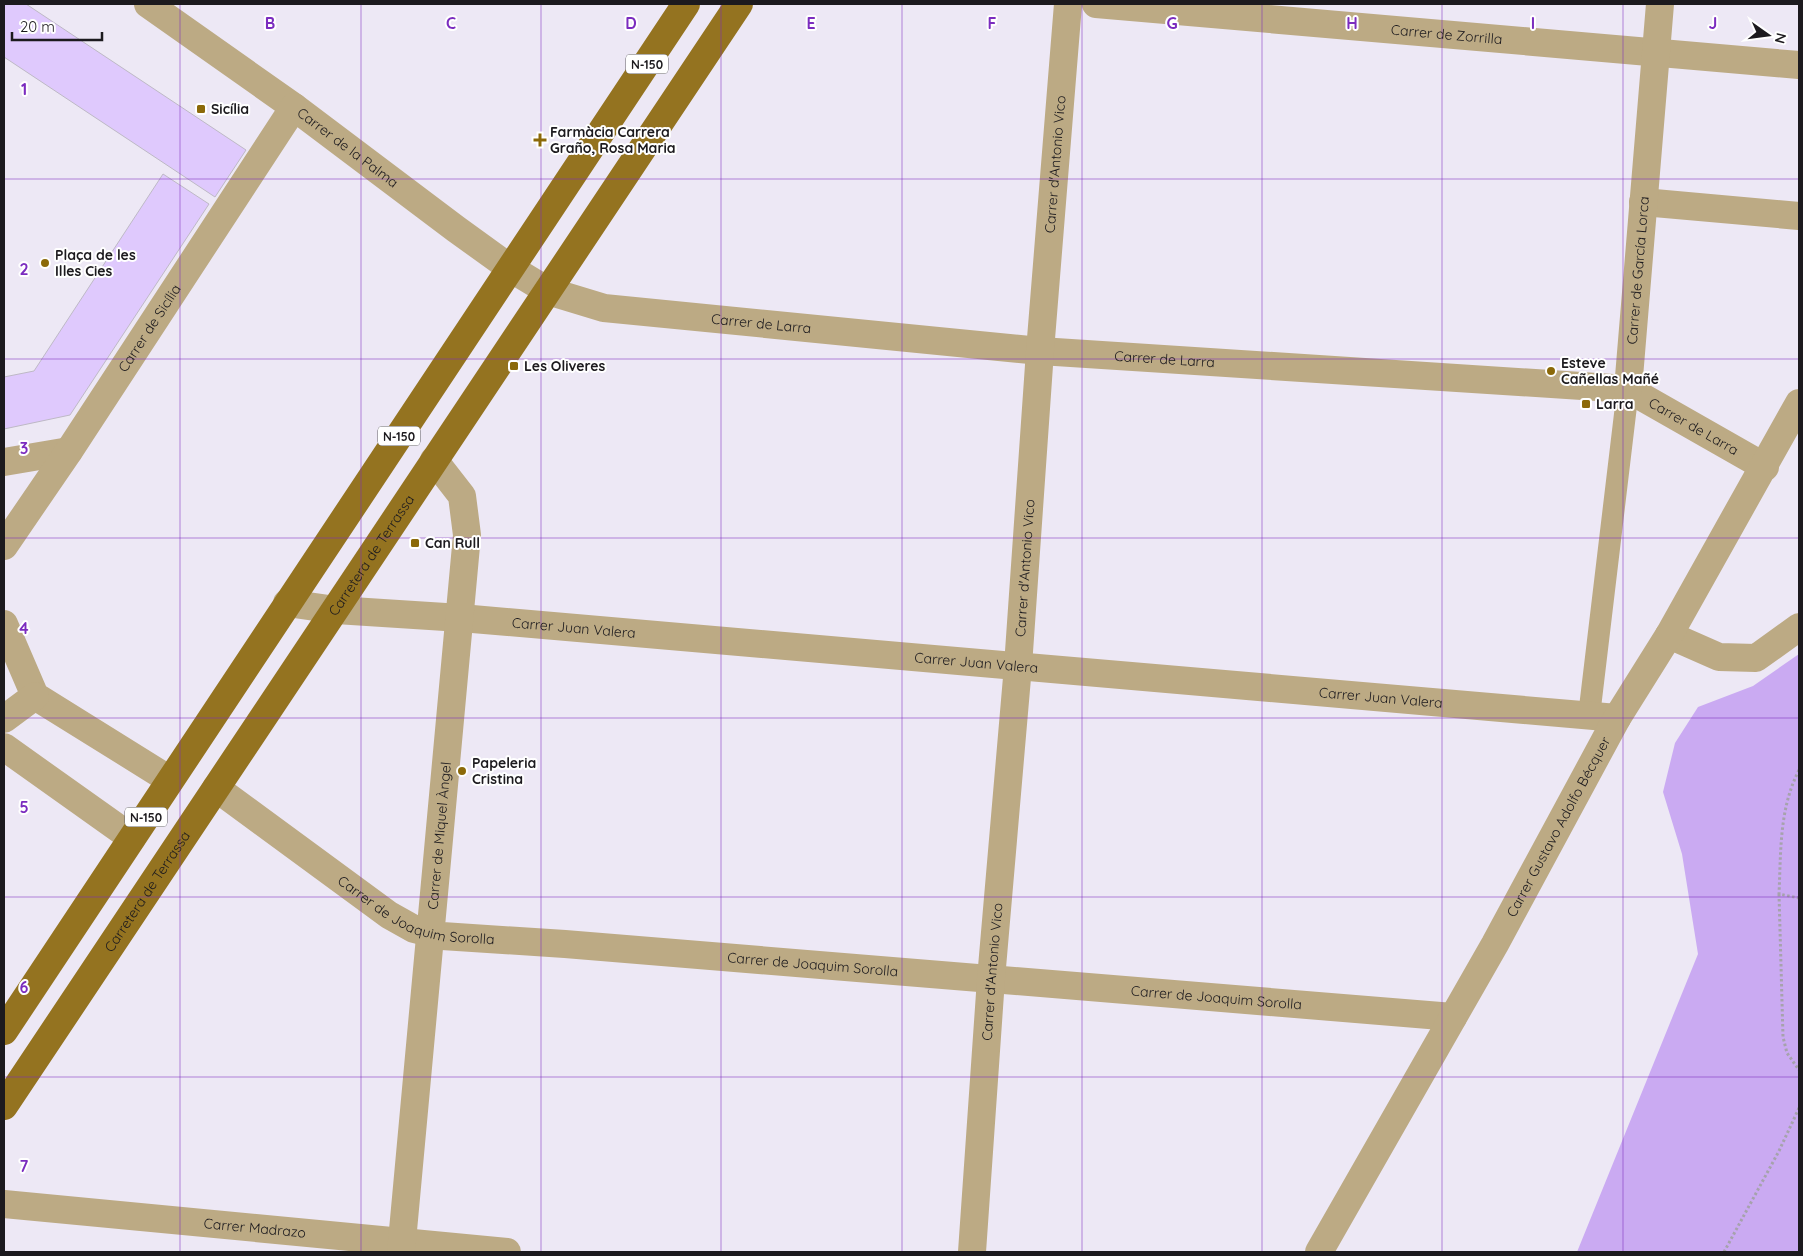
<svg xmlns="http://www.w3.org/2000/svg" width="1803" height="1256" font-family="Quicksand,sans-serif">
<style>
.green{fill:#caaaf2}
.building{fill:#dfc9fd;stroke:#beb9c6}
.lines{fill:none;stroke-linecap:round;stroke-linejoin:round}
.path{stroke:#a6a2ac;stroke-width:3;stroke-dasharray:2.5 2.5;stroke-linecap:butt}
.pedestrian{stroke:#bcaa84;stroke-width:22}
.minor{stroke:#bcaa84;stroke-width:28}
.primary{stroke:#947320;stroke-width:28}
.grid{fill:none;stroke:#7b2cbf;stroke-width:1;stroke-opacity:0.55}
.poi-dot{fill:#8b6909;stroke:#fff;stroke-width:2}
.labels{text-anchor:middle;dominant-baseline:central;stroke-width:4;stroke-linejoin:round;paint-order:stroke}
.shield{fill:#fff;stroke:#605f62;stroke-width:1}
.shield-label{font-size:12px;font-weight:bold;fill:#1c1a1e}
.street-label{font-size:14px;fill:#1c1a1e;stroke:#fff}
.poi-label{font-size:14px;font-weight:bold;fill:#1c1a1e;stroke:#fff;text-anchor:start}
.grid-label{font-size:16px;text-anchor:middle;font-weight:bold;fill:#7b2cbf;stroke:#fff;stroke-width:4;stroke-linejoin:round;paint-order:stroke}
</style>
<rect width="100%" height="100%" fill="#ede8f5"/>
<path class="green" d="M1799,654V1252H1577L1698,954L1682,854L1663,792L1675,743L1698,707L1753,686Z"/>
<path class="building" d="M4,4H26L246,150L215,197L4,57Z
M163,174L209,204L70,415L4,429V377L34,371Z"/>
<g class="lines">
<path class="path" d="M1799,770C1779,809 1781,851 1779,894L1799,898
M1779,894L1783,1037L1787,1053L1799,1070
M1724,1252L1779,1151L1799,1108"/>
<path class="pedestrian" d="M1589,716L1628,389"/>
<g class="minor">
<path id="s1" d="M148,4L294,107L456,229L510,268L548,291L604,308L1040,351L1628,389L1765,467"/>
<path id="s2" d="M1096,4L1799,65"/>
<path d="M1643,202L1799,216"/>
<path id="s3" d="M1628,389L1660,4"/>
<path d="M4,462L69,451"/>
<path id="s4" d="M4,546L69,451L294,107"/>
<path id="s5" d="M287,603L336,610L461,618L1617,718"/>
<path d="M4,624L35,696L170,780"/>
<path d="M1669,635L1719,657L1756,658L1799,627"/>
<path d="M4,719L35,696"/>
<path d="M4,747L132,838"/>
<path id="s6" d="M216,788L389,915L414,929L442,936L565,944L1453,1017"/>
<path id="s7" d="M4,1204L507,1252"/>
<path id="s8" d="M401,1252L467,535L462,496L434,460"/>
<path id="s9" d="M972,1252L991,979L1018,666L1040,351L1068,4"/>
<path id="s10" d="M1319,1252L1495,944L1617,718L1669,635L1799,403"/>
</g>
<g class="primary">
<path d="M4,1031L686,4"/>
<path id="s11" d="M4,1106L739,4"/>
</g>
</g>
<path class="grid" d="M180,4V1252M361,4V1252M541,4V1252M721,4V1252M902,4V1252M1082,4V1252M1262,4V1252M1442,4V1252M1623,4V1252M4,179H1799M4,359H1799M4,538H1799M4,718H1799M4,897H1799M4,1077H1799"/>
<g class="poi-dot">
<rect x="196" y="104" width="10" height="10" rx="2.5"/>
<path d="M537.5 132.5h5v5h5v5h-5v5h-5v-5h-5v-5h5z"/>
<circle cx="45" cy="263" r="5"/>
<rect x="509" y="361" width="10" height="10" rx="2.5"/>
<circle cx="1551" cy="371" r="5"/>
<rect x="1581" y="399" width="10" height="10" rx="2.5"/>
<rect x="410" y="538" width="10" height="10" rx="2.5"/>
<circle cx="462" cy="771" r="5"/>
</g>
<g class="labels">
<g class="shield">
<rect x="626" y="54.5" width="42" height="19" rx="4"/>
<rect x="378" y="426.5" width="42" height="19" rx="4"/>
<rect x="125" y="807.5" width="42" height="19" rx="4"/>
</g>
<g class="shield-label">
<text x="647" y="64">N-150</text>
<text x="399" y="436">N-150</text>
<text x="146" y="817">N-150</text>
</g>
<g class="street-label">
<text stroke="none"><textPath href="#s2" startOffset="352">Carrer de Zorrilla</textPath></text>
<text stroke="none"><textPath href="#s1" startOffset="246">Carrer de la Palma</textPath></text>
<text stroke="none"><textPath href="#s9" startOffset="1091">Carrer d'Antonio Vico</textPath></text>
<text stroke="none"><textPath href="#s3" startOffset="119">Carrer de García Lorca</textPath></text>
<text stroke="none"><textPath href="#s1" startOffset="709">Carrer de Larra</textPath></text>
<text stroke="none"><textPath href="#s4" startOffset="262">Carrer de Sicília</textPath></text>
<text stroke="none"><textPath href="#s1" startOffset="1114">Carrer de Larra</textPath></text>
<text stroke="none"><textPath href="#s1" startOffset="1654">Carrer de Larra</textPath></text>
<text stroke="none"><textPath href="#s11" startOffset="662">Carretera de Terrassa</textPath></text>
<text stroke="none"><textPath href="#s9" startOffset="686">Carrer d'Antonio Vico</textPath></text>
<text stroke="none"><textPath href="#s5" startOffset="288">Carrer Juan Valera</textPath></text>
<text stroke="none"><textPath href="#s5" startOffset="692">Carrer Juan Valera</textPath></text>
<text stroke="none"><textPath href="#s5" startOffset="1098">Carrer Juan Valera</textPath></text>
<text stroke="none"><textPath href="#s10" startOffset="488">Carrer Gustavo Adolfo Bécquer</textPath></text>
<text stroke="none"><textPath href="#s8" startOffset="418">Carrer de Miquel Àngel</textPath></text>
<text stroke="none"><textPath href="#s11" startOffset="258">Carretera de Terrassa</textPath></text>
<text stroke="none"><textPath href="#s6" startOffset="239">Carrer de Joaquim Sorolla</textPath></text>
<text stroke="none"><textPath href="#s6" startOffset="644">Carrer de Joaquim Sorolla</textPath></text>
<text stroke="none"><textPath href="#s9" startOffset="281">Carrer d'Antonio Vico</textPath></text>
<text stroke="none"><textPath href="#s6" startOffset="1049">Carrer de Joaquim Sorolla</textPath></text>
<text stroke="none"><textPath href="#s7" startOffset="252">Carrer Madrazo</textPath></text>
</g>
<g class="poi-label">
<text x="211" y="109">Sicília</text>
<text x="550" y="132">Farmàcia Carrera<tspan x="550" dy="16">Graño, Rosa Maria</tspan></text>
<text x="55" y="255">Plaça de les<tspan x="55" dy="16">Illes Cies</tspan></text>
<text x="1561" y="363">Esteve<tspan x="1561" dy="16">Cañellas Mañé</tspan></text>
<text x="524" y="366">Les Oliveres</text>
<text x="1596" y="404">Larra</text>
<text x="425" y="543">Can Rull</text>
<text x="472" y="763">Papeleria<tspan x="472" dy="16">Cristina</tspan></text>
</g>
</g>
<g class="grid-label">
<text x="270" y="29">B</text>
<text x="451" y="29">C</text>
<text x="631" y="29">D</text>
<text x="811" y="29">E</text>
<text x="992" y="29">F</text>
<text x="1172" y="29">G</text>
<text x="1352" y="29">H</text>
<text x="1533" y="29">I</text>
<text x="1713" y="29">J</text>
<text x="24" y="95">1</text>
<text x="24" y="275">2</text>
<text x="24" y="454">3</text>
<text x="24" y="634">4</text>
<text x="24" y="813">5</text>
<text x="24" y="993">6</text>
<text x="24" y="1172">7</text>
</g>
<rect width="1803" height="1256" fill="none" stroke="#1c1a1e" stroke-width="10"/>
<g transform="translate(1768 35) rotate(104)" stroke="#ffffff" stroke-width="4" paint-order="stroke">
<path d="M0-4L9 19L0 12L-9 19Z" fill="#1c1a1e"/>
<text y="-8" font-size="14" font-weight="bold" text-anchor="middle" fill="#1c1a1e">N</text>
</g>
<path d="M12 32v8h90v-8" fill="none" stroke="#1c1a1e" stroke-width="2.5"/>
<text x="20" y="32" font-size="15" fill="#1c1a1e" stroke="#ffffff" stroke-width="4" paint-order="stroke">20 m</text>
</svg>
